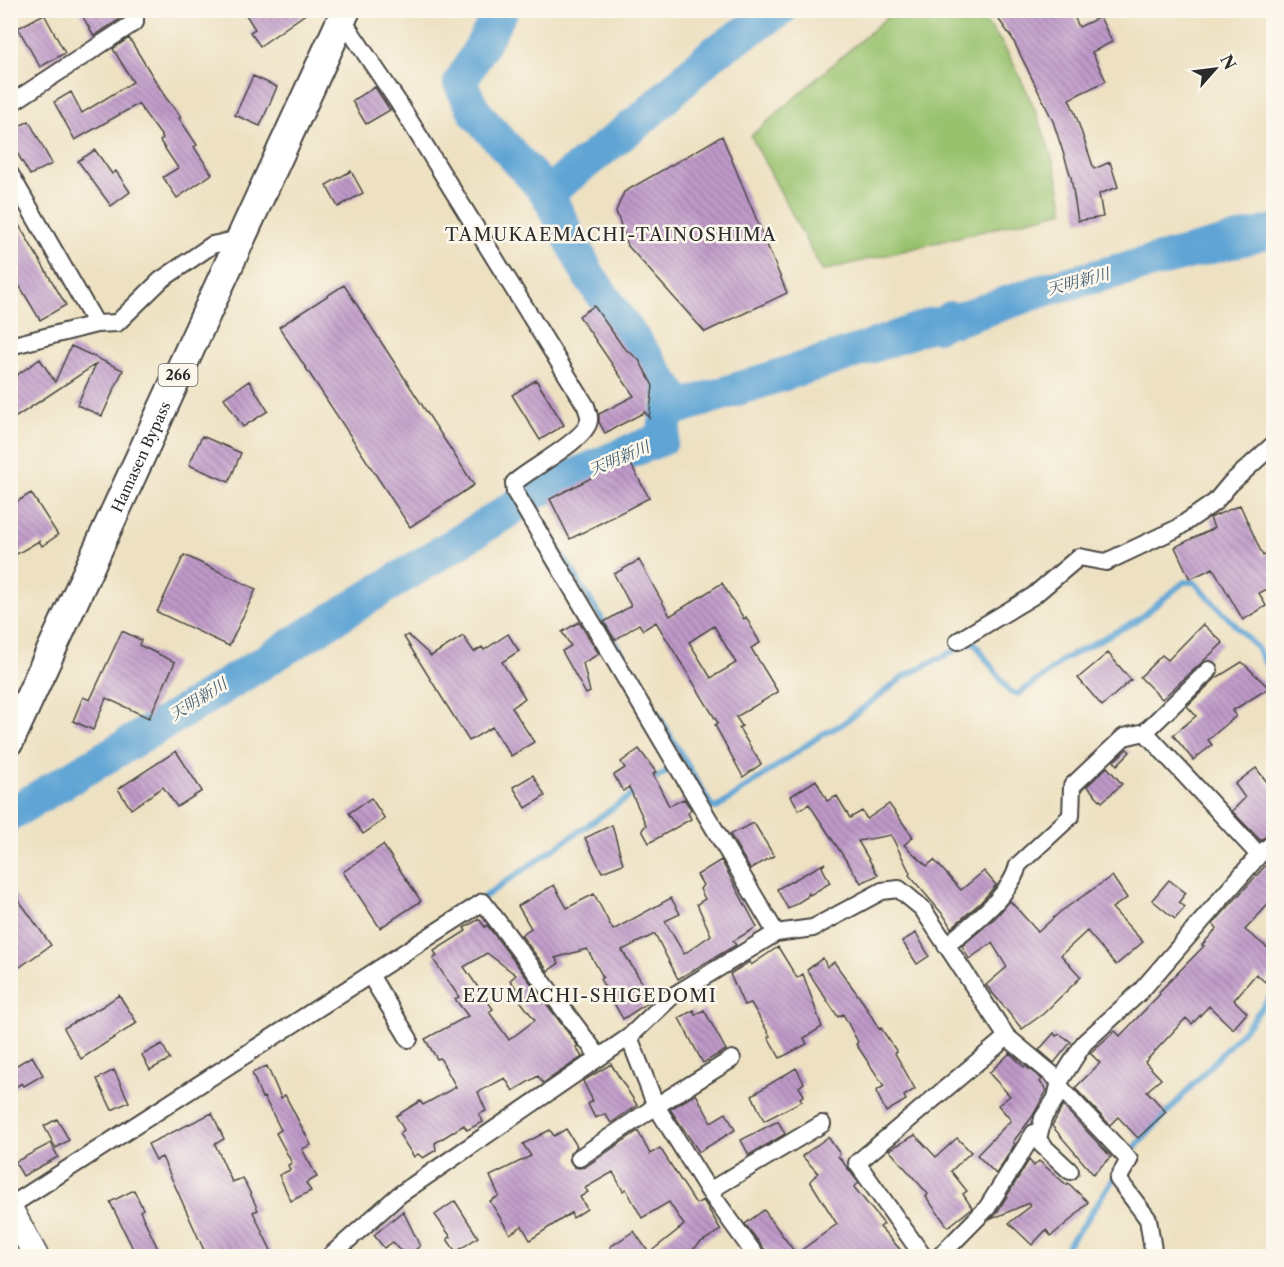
<svg xmlns="http://www.w3.org/2000/svg" width="1284" height="1267" font-family="'Libre Caslon Text','Noto Serif JP',serif">
<style>
.garden{fill:#99c26e;stroke:#62764c;stroke-width:1.5}
.lines{fill:none;stroke-linecap:round;stroke-linejoin:round}
.stream{stroke:#5fa4d4;stroke-width:6}
.river{stroke:#5fa4d4;stroke-width:34}
.building{fill:url(#building-back-hatch);fill-rule:evenodd}
.minor-casing{stroke:#484642;stroke-width:20}
.secondary-casing{stroke:#484642;stroke-width:27}
.trunk-casing{stroke:#484642;stroke-width:32}
.minor{stroke:#fff;stroke-width:16}
.secondary{stroke:#fff;stroke-width:24}
.trunk{stroke:#fff;stroke-width:28}
.labels{text-anchor:middle;dominant-baseline:central;stroke-width:5;stroke-linejoin:round;paint-order:stroke}
.shield{fill:#fbf7ec;stroke:#696865;stroke-width:1.5}
.shield-label{font-size:14px;font-weight:bold;fill:#2b2b2b}
.street-label{font-size:15px;fill:#2b2b2b;stroke:#fbf7ec}
.water-label{font-size:16px;font-style:italic;fill:#405b6f;stroke:#fbf7ec}
.quarter-label{font-size:18px;letter-spacing:1.5px;fill:#2b2b2b;stroke:#fbf7ec}
</style>
<defs>
<pattern id="building-back-hatch" width="6" height="6" patternUnits="userSpaceOnUse" patternTransform="scale(1.5)"><rect width="6" height="6" fill="#bf9ac9"/><path d="M-1 5l2 2M0 0l6 6M5-1l2 2" fill="none" stroke="#9b7ea3"/></pattern>
</defs>
<rect width="100%" height="100%" fill="#fbf7ec"/>
<filter id="ink" filterUnits="userSpaceOnUse"><feTurbulence type="fractalNoise" baseFrequency=".0167" numOctaves="2"/><feDisplacementMap in="SourceGraphic" scale="12" xChannelSelector="R" yChannelSelector="G"/><feConvolveMatrix kernelMatrix="1 2 1 2 8 2 1 2 1" color-interpolation-filters="sRGB"/></filter>
<filter id="wash" filterUnits="userSpaceOnUse"><feTurbulence type="fractalNoise" baseFrequency=".008" numOctaves="4" result="noise"/><feDisplacementMap in="SourceGraphic" scale="24" xChannelSelector="R" yChannelSelector="G"/><feGaussianBlur stdDeviation="1.35" result="paint"/><feColorMatrix in="noise" values="0 0 0 0 0 0 0 0 0 0 0 0 0 0 0 0 0 1.4 0 .05"/><feComposite in="paint" operator="in"/></filter>
<g filter="url(#wash)">
<rect width="100%" height="100%" fill="#eee1c2"/>
<path class="garden" d="M894,11H977C986,22 997,34 1005,48C1033,99 1055,154 1064,211L822,271L751,136Z"/>
<g class="lines">
<path class="stream" d="M532,494L537,513L613,637L712,807L717,808L821,735L841,725L905,676L973,641L1010,692L1018,694L1044,676L1064,659L1138,620L1184,582H1194L1257,648L1274,679
M1274,774V785
M649,783L676,765
M481,899L639,790
M1127,1156L1250,1023L1274,991
M1059,1256L1086,1221L1114,1178"/>
<path class="river" d="M502,10L460,83L475,112L485,124L547,193L589,276L673,396L667,415
M547,193L644,117L712,54L780,10
M10,814L194,705L502,515L532,494L628,452L662,439L667,415L674,409L870,347L933,324L937,326L951,318L956,320L1050,288L1274,231"/>
</g>
<g id="blocks">
<path class="building" d="M79,10H115L120,19L94,36Z
M243,10H311L260,46L250,32L255,29Z
M992,10H1071L1079,27L1100,17L1112,42L1092,52L1106,81L1069,99L1075,113L1094,169L1110,162L1118,187L1099,194L1103,217L1078,221L1071,177L1053,121L1012,38Z
M44,14L65,53L40,67L18,28Z
M129,38L166,98L181,117L179,118L197,145L194,147L212,174L177,198L163,177L178,168L160,141L163,138L138,104L75,140L54,102L71,92L82,113L133,82L113,49Z
M253,76L277,87L260,126L235,115Z
M375,87L390,110L366,124L352,101Z
M29,121L52,164L30,175L13,146L19,142L12,130Z
M722,136L787,293L705,332L628,246L616,211L624,192Z
M95,150L112,174L116,171L130,192L111,206L78,161Z
M351,171L363,193L338,207L326,185Z
M10,210L66,305L40,320L10,270Z
M344,285L474,485L410,527L279,327Z
M594,306L623,347L639,360L653,386L649,418L645,412L605,433L599,422V414L634,396L579,316Z
M71,346L123,370L102,416L77,405L96,364L10,421V380L40,359L55,382Z
M536,380L564,425L540,440L512,395Z
M249,381L268,411L243,427L224,398Z
M202,436L241,453L229,482L189,465Z
M628,459L649,498L570,539L550,499Z
M31,493L58,535L42,546L39,541L10,558V506Z
M1240,505L1263,556L1274,550V586L1259,593L1266,606L1243,620L1213,568L1190,579L1175,547L1214,528L1210,518Z
M184,555L256,589L229,646L157,612Z
M639,560L670,616L722,583L744,619L746,617L760,643L751,648L778,692L736,717L742,726L739,728L761,764L743,777L715,725L718,723L656,622L643,630L639,624L615,640L604,622L631,606L614,574ZM714,626L736,663L711,678L689,642Z
M579,622L599,654L583,663L590,692L586,694L562,651L571,646L562,632Z
M1203,624L1223,643L1162,699L1140,677L1162,655L1168,660Z
M122,631L141,640L139,645L175,662L149,718L106,698L93,730L73,721L83,697L90,700Z
M508,634L519,651L502,662L525,698L512,708L534,742L511,756L492,727L469,741L404,637L408,635L431,656L463,636L474,652L482,647L484,650Z
M1108,653L1131,680L1102,706L1078,678Z
M1242,662L1269,688L1232,711L1236,716L1208,740L1212,745L1193,760L1173,735L1196,716L1187,706L1216,678Z
M639,749L656,772L653,774L669,806L684,799L691,809L688,813L691,819L649,843L642,830L646,825L629,787L623,791L614,775L625,768L621,762Z
M1127,749L1130,752L1117,765L1114,761Z
M176,751L202,791L177,807L163,787L131,809L118,789Z
M1107,767L1122,784L1102,802L1087,786Z
M1256,768L1274,791V832L1260,840L1232,811L1245,798L1235,784Z
M533,775L545,796L526,808L513,787Z
M816,780L827,801L837,796L850,818L862,811L867,819L889,804L913,837L904,845L927,866L934,860L961,890L984,871L996,885L981,902L951,928L945,917L909,875L910,873L891,835L858,841L878,875L861,883L809,804L799,810L791,796Z
M371,798L385,819L363,834L349,813Z
M754,823L774,856L750,869L730,834Z
M612,825L623,864L602,872L585,838Z
M383,845L421,901L380,928L343,872Z
M1274,856V898L1245,930L1274,953V971L1265,982L1256,974L1234,1000L1247,1013L1233,1029L1209,1006L1192,1024L1186,1018L1145,1062L1161,1079L1147,1091L1166,1112L1138,1138L1118,1117L1110,1125L1075,1088L1100,1063L1090,1053L1115,1031L1120,1036L1160,994L1159,992L1204,946L1202,945L1217,928L1213,924Z
M721,860L757,927L733,941L736,945L678,979L655,934L622,950L643,984L654,999L623,1019L600,979L603,977L587,949L555,958L559,963L548,971L521,935L531,928L518,906L554,885L567,908L594,894L613,930L671,898L680,914L665,921L684,954L711,935L697,904L705,899L700,889L703,885L697,875Z
M825,863L822,867L830,883L810,895L809,893L807,897L788,909L777,889Z
M1112,876L1127,898L1112,908L1143,942L1116,965L1087,931L1061,955L1081,977L1043,1014L1022,1029L986,985L1007,967L992,943L969,959L962,946L996,917L1010,901L1038,932L1060,912Z
M1169,880L1186,893L1179,902L1185,907L1175,919L1152,900Z
M10,888L51,945L17,969L10,959Z
M479,919L485,927L487,925L578,1046L576,1047L582,1057L543,1083L538,1076L513,1091L505,1078L478,1092L486,1111L479,1114L483,1122L467,1130L464,1125L435,1143L436,1150L423,1158L418,1154L414,1157L399,1134L404,1130L396,1116L420,1101L423,1105L456,1087L440,1058L437,1059L425,1039L468,1016L455,999L459,997L433,959L437,956L434,951L466,931L464,928ZM487,953L516,975L510,980L521,995L518,998L535,1020L509,1040L489,1012L493,1009L464,967Z
M916,933L929,956L917,964L902,941Z
M778,947L797,978L803,974L822,1027L804,1038L807,1044L780,1058L768,1037L770,1036L751,1003L744,1005L730,974L749,962L751,965Z
M823,958L827,967L834,962L863,1002L879,1029L881,1028L897,1052L895,1053L915,1089L904,1096L906,1100L886,1112L876,1091L884,1086L856,1044L858,1042L843,1014L838,1017L807,970Z
M119,995L137,1023L81,1059L64,1028L103,1006Z
M694,1010L695,1015L704,1010L726,1050L703,1063L679,1018Z
M1054,1033L1056,1036L1060,1034L1071,1042L1054,1063L1039,1050Z
M162,1044L170,1059L150,1070L142,1055Z
M1010,1053L1024,1067L1025,1066L1042,1079L1040,1082L1047,1090L1032,1117L1013,1142L1015,1144L996,1174L977,1155L1011,1120L998,1105L1010,1096L989,1073Z
M32,1056L43,1075L24,1086L22,1083L10,1090V1069Z
M611,1064L637,1105L611,1123L605,1114L595,1118L588,1104L593,1101L583,1081Z
M267,1066L281,1098L285,1095L311,1145L302,1149L317,1177L306,1183L311,1191L291,1201L279,1175L290,1170L288,1165L292,1163L276,1133L281,1130L264,1097L262,1098L252,1073Z
M796,1068L804,1083L799,1087L804,1095L800,1098L802,1101L764,1121L752,1095Z
M114,1070L129,1102L112,1110L97,1079Z
M696,1094L711,1122L726,1113L735,1130L699,1152L670,1109Z
M1063,1106L1111,1157L1093,1174L1052,1126Z
M212,1113L224,1139L215,1144L232,1182L243,1178L258,1210L253,1212L274,1257H207L162,1157L156,1160L148,1144Z
M57,1119L69,1140L56,1148L44,1126Z
M778,1121L785,1134L749,1155L741,1140Z
M566,1129L577,1146L570,1153L569,1159L574,1167L579,1168L585,1167L638,1131L650,1154L660,1148L696,1204L703,1200L721,1230L701,1242L685,1257H616L610,1247L634,1231L649,1253L684,1225L669,1202L642,1218L626,1189L623,1191L613,1172L585,1188L588,1192L580,1197L587,1209L573,1218L571,1213L530,1240L522,1226L510,1234L490,1201L499,1196L490,1176L531,1156L523,1144L550,1130L554,1136Z
M915,1135L936,1157L957,1138L971,1152L951,1171L967,1191L963,1194L972,1208L948,1227L926,1197L928,1194L889,1150Z
M828,1137L840,1154L838,1156L859,1183L854,1187L884,1224L880,1227L907,1257L766,1256L765,1250L745,1224L764,1210L796,1254L837,1224L810,1181L818,1173L802,1156Z
M51,1143L58,1157L23,1176L15,1162Z
M1029,1160L1034,1166L1039,1161L1067,1185L1068,1183L1088,1202L1074,1217L1051,1236L1046,1230L1032,1245L1009,1223L1031,1206L1029,1203L989,1220L996,1214Z
M134,1190L143,1209L140,1211L159,1251L147,1257H137L110,1202Z
M455,1201L478,1237L456,1252L447,1239L451,1237L435,1215Z
M403,1211L420,1246L406,1257L393,1242L384,1248L374,1235Z"/>
</g>
</g>
<g filter="url(#ink)">
<use href="#blocks" fill-opacity="0" stroke="#484642" stroke-width="1.5"/>
<g class="lines">
<defs>
<path id="minor" d="M342,19L398,102L586,406C587,410 590,416 589,420C588,439 529,469 514,483L515,492L776,933L813,928L882,891L899,889L922,908L1007,1037L1060,1081
M10,104L135,22V10
M10,174L96,324
M10,346L96,324L117,323L161,280L212,245L240,239
M958,641L1033,596L1079,557L1106,562L1176,529L1215,502L1230,484L1274,444
M1209,670L1145,732L1259,855
M946,946C970,925 1011,896 1018,865L1071,816L1072,786L1124,737L1145,732
M370,975L409,1039
M1059,1086L1129,1160L1118,1179L1148,1219L1154,1256
M1038,1139L1043,1118L1056,1098L1060,1081L1084,1043L1140,992L1259,855L1274,842
M579,1158L656,1106L732,1059
M709,1191L822,1124
M10,1206L483,902L599,1057
M330,1256L399,1195L629,1037
M756,1256L709,1191L656,1106L629,1037L671,997L776,933
M923,1256L857,1163L1007,1037
M940,1256L987,1208L1034,1133L1042,1145L1070,1171"/>
<path id="secondary" d="M10,1208L36,1256"/>
<g id="trunk">
<path id="s1" d="M10,740L346,10"/>
</g>
</defs>
<use href="#minor" class="minor-casing"/>
<use href="#secondary" class="secondary-casing"/>
<use href="#trunk" class="trunk-casing"/>
<use href="#minor" class="minor"/>
<use href="#secondary" class="secondary"/>
<use href="#trunk" class="trunk"/>
</g>
</g>
<g class="labels">
<rect class="shield" x="158.5" y="364" width="39" height="22" rx="4.5"/>
<g class="shield-label">
<text x="178" y="375">266</text>
</g>
<g class="street-label">
<text stroke="none"><textPath href="#s1" startOffset="312">Hamasen Bypass</textPath></text>
</g>
<g class="water-label">
<text transform="translate(1078 281) rotate(-15)">天明新川</text>
<text transform="translate(619 458) rotate(-23)">天明新川</text>
<text transform="translate(198 699) rotate(-32)">天明新川</text>
</g>
<g class="quarter-label">
<text x="611" y="235">TAMUKAEMACHI-TAINOSHIMA</text>
<text x="590" y="996">EZUMACHI-SHIGEDOMI</text>
</g>
</g>
<rect width="1284" height="1267" fill="none" stroke="#fbf7ec" stroke-width="36"/>
<g transform="translate(1215 69) rotate(62)" stroke="#fbf7ec" stroke-width="4.5" paint-order="stroke">
<path d="M0-4.5L10 22L0 15L-10 22Z" fill="#2b2b2b"/>
<text y="-9" font-size="16" font-weight="bold" text-anchor="middle" fill="#2b2b2b">N</text>
</g>
</svg>
